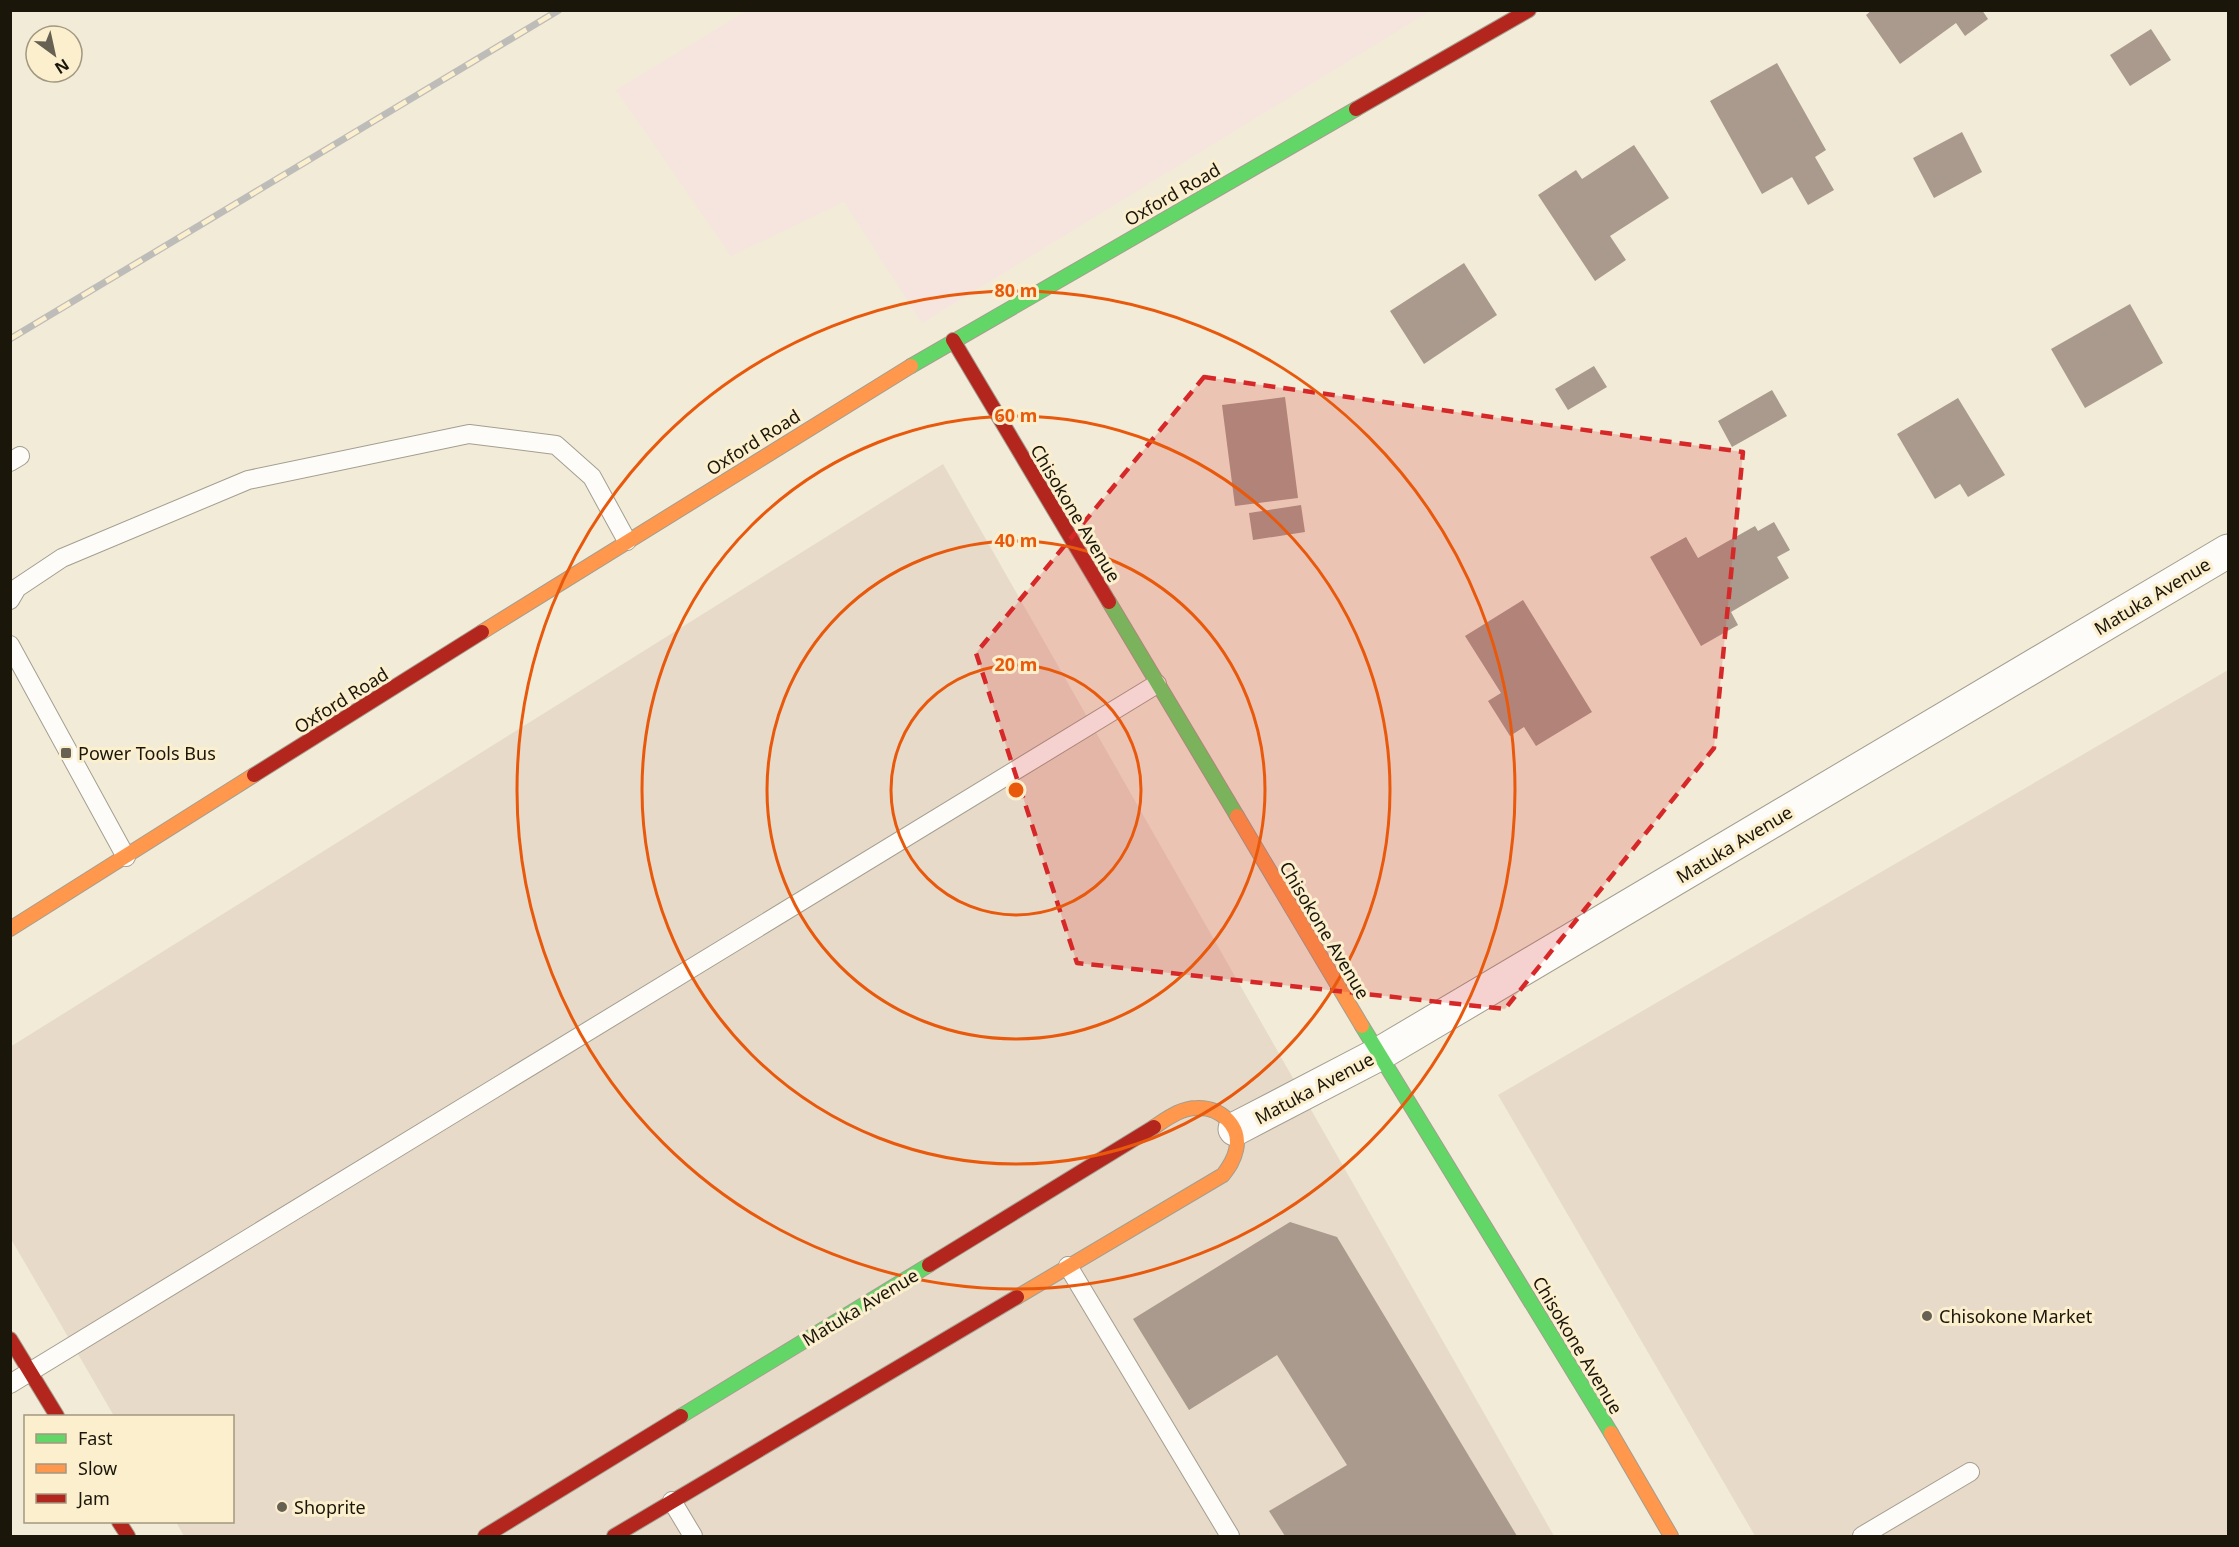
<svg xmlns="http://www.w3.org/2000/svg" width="2239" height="1547" font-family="'Noto Sans',sans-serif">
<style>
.commercial{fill:#e7dac9}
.industrial{fill:#f6e4de}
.building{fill:#a99a8d}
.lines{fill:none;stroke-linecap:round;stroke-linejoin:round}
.lane-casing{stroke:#a39e8f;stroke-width:20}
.street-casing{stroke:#a39e8f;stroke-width:35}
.fast-casing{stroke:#a39e8f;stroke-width:16}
.slow-casing{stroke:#a39e8f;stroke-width:16}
.jam-casing{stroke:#a39e8f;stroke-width:16}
.lane{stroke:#fdfcf9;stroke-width:18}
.street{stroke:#fdfcf9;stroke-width:33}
.fast{stroke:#63d668;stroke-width:14}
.slow{stroke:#ff974d;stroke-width:14}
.jam{stroke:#b3261e;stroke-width:14}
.rail-casing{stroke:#bebcb8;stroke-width:7}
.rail{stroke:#fcefce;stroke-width:4.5;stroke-dasharray:14;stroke-linecap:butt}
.marked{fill:#d62828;fill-opacity:0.2;stroke:#d62828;stroke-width:4.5;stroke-dasharray:12 8;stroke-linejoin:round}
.ring{fill:none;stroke:#e8590c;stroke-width:3}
.poi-dot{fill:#666152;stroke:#fcefce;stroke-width:2}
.labels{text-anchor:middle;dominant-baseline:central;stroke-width:6;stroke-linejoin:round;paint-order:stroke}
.street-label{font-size:18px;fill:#1a160a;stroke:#fcefce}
.poi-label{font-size:18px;fill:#1a160a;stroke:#fcefce;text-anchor:start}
.centre{fill:#e8590c;stroke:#fcefce;stroke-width:3}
.ring-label{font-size:18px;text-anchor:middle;font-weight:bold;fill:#e8590c;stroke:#fcefce;stroke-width:6;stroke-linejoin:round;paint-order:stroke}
</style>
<rect width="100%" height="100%" fill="#f2ebd8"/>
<path class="commercial" d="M943,464L1554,1536H184L176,1522H232V1416H114L11,1239L10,1047Z
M2228,670V1536H1755L1498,1095Z"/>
<path class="industrial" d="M748,10H1430V11L922,323L844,202L731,256L616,90Z"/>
<path class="building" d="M1872,10H1982L1988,19L1965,36L1956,23L1900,64L1866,15Z
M2151,29L2171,60L2130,86L2110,55Z
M1777,63L1826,150L1815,157L1834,190L1808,205L1792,177L1762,194L1710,101Z
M1962,132L1982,172L1934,198L1913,158Z
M1634,145L1669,198L1610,236L1626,260L1595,281L1538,195L1576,170L1582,179Z
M1464,263L1497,315L1424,364L1390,311Z
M2130,304L2163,363L2085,408L2051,349Z
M1594,366L1607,387L1568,410L1555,389Z
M1772,390L1787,416L1732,447L1718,421Z
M1285,397L1298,498L1235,506L1222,405Z
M1958,398L2005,475L1968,497L1960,484L1935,499L1897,434Z
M1301,505L1305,532L1253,540L1249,513Z
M1774,522L1790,550L1777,557L1789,578L1731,612L1738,625L1701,646L1650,557L1686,537L1698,558L1755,526L1758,531Z
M1523,600L1592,712L1536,746L1524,727L1510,736L1488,701L1501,693L1465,636Z
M1290,1222L1337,1237L1517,1536H1285L1269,1511L1347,1465L1277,1355L1189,1410L1133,1319Z"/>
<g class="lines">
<defs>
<path id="lane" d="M10,462L20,456
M10,600L17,588L62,558L248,480L469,434L556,445L592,477L627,541
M10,645L126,857
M1068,1266L1230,1536
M10,1384L1157,684
M672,1501L693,1536
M1862,1536L1970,1472"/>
<path id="street" d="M1235,1129L1379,1054L2228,551"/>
<path id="fast" d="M911,366L1356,109
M1109,602L1237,816
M1362,1026L1611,1433
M681,1416L929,1265"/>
<path id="slow" d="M482,632L911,366
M1237,816L1362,1026
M10,929L254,775
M1017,1297L1223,1175C1229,1167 1234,1160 1236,1150C1242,1126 1220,1107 1197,1108C1181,1108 1168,1118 1154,1127
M1611,1433L1671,1536"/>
<path id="jam" d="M1356,109L1529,10
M953,340L1109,602
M254,775L482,632
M929,1265L1154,1127
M10,1339L57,1416
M119,1522L128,1536
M485,1536L681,1416
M614,1536L1017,1297"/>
</defs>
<use href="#lane" class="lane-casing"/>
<use href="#street" class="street-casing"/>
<use href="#fast" class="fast-casing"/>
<use href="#slow" class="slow-casing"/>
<use href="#jam" class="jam-casing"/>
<use href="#lane" class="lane"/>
<use href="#street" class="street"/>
<use href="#fast" class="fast"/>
<use href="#slow" class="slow"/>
<use href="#jam" class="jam"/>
<defs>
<path id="rail" d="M10,339L559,10"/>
</defs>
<use href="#rail" class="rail-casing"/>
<use href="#rail" class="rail"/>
</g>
<path class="marked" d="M1204,377L1743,452L1714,748L1505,1009L1077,963L976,653Z"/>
<g class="ring">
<circle cx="1016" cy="790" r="125"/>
<circle cx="1016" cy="790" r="249"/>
<circle cx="1016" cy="790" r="374"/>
<circle cx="1016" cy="790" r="499"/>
</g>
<g class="poi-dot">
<rect x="60" y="747" width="12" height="12" rx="3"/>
<circle cx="1927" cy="1316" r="6"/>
<circle cx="282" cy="1507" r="6"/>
</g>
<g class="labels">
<g class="street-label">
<text transform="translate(1172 194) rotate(-30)">Oxford Road</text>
<text transform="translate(753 442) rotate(-32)">Oxford Road</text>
<text transform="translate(1076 513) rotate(59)">Chisokone Avenue</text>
<text transform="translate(2152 596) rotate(-31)">Matuka Avenue</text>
<text transform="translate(341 700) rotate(-32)">Oxford Road</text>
<text transform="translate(1734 844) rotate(-31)">Matuka Avenue</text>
<text transform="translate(1325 930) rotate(59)">Chisokone Avenue</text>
<text transform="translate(1314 1088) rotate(-28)">Matuka Avenue</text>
<text transform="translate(860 1307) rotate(-31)">Matuka Avenue</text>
<text transform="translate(1578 1345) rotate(59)">Chisokone Avenue</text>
</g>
<g class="poi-label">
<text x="78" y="753">Power Tools Bus</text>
<text x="1939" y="1316">Chisokone Market</text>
<text x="294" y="1507">Shoprite</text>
</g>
</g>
<circle cx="1016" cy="790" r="9" class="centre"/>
<g class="ring-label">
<text x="1016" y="297">80 m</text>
<text x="1016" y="422">60 m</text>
<text x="1016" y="547">40 m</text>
<text x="1016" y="671">20 m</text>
</g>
<rect width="2239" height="1547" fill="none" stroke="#1a160a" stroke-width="24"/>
<rect x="24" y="1415" width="210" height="108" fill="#fcefce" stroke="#a29880" stroke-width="1.5"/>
<rect x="36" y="1434" width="30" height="9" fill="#63d668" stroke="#a29880" stroke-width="1.5"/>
<text x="78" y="1445" font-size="18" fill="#1a160a">Fast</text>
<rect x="36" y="1464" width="30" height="9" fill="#ff974d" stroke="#a29880" stroke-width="1.5"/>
<text x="78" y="1475" font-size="18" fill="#1a160a">Slow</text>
<rect x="36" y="1494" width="30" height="9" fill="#b3261e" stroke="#a29880" stroke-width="1.5"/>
<text x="78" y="1505" font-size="18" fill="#1a160a">Jam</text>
<g transform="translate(54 54) rotate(147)"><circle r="28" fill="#fcefce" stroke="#a29880" stroke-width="1.5"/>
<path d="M0-4.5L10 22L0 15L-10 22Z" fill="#666152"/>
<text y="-9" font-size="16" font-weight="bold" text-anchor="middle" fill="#1a160a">N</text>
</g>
</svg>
